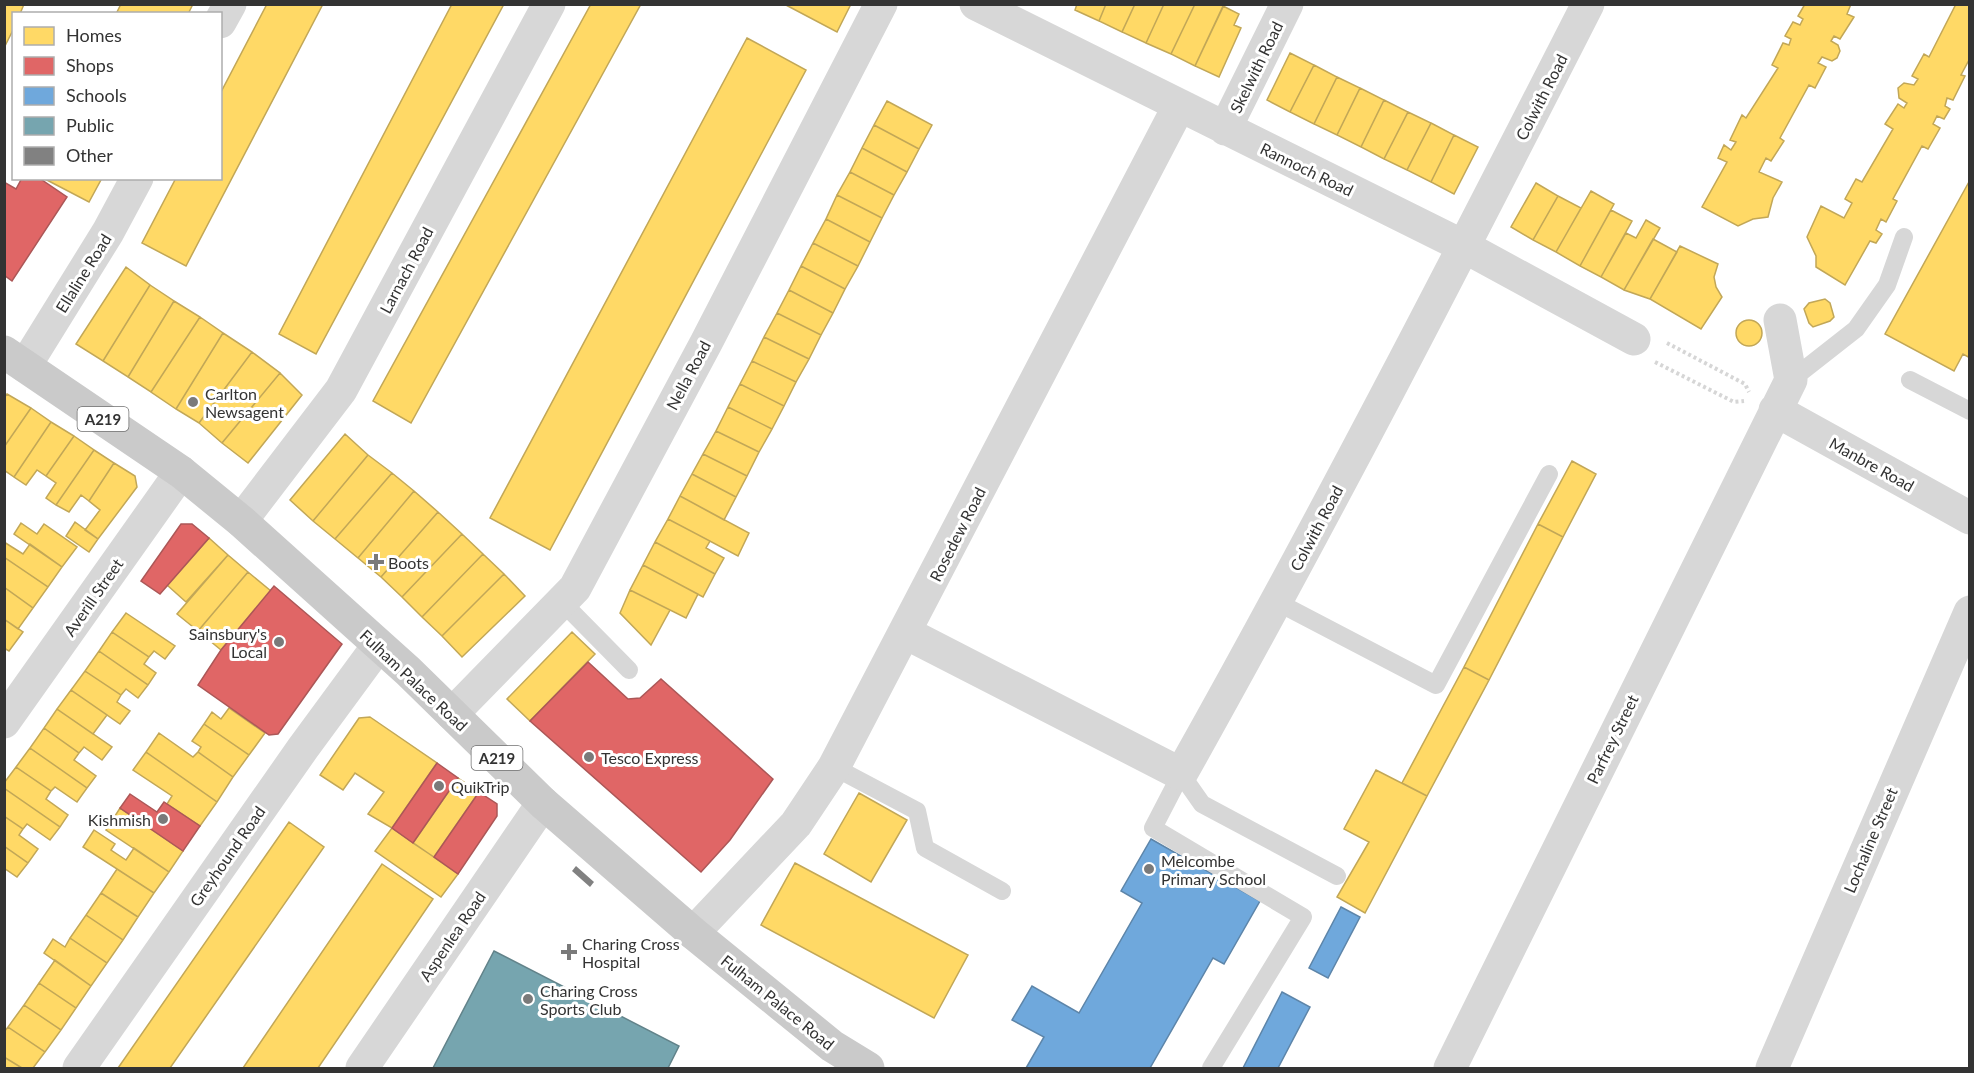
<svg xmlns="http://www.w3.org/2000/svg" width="1974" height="1073" font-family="Lato,sans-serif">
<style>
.homes{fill:#ffd966;stroke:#c2a757;stroke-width:1.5}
.shops{fill:#e06666;stroke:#ac5757;stroke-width:1.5}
.schools{fill:#6fa8dc;stroke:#5d85a9;stroke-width:1.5}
.public{fill:#76a5af;stroke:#62838a;stroke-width:1.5}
.building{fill:#818181}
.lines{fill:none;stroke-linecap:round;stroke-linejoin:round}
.path{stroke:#d6d6d6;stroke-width:4;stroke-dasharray:3 3;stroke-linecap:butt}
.service{stroke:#d7d7d7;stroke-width:18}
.minor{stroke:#d7d7d7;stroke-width:33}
.primary{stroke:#cacaca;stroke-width:33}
.poi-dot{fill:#7a7a7a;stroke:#fff;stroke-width:2}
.labels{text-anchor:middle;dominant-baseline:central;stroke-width:6;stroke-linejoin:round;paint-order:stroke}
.shield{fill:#fff;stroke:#707070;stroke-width:1.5}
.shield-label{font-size:15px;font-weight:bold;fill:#333}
.street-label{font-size:16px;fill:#333;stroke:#fff}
.poi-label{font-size:16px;fill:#333;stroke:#fff;text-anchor:start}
</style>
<rect width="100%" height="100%" fill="#fff"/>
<path class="homes" d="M4,4H24L20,14H14V28L4,48Z
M121,4H193L188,14H116Z
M267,4H323L186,266L142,243L176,178H220V94Z
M452,4H504L316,354L279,334Z
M591,4H641L411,423L373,401Z
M784,4H851L837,32Z
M1077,4H1106L1099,21L1075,10Z
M1106,4H1135L1122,32L1099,21Z
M1135,4H1164L1146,43L1122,32Z
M1164,4H1195L1171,54L1146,43Z
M1195,4L1224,5L1195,66L1171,54Z
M1805,4H1851L1847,14L1854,17L1840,39L1834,36L1831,41L1838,45L1840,51L1837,58L1832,61L1822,57L1818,63L1826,67L1815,88L1809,85L1780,138L1784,141L1771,161L1766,158L1759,172L1782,182L1773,198L1768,217L1753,219L1738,226L1702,207L1727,162L1718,158L1724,145L1731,150L1736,142L1730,140L1742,115L1746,118L1778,68L1772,65L1783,43L1789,45L1791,39L1785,36L1793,22L1800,25L1803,19L1798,16Z
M1956,4H1970V58L1961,75L1965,76L1953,100L1947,98L1945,106L1950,109L1944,119L1937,116L1933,124L1940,128L1928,149L1922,146L1893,199L1897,201L1886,222L1881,219L1876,230L1882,234L1876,243L1870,241L1845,285L1816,267V256L1807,237L1821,206L1844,218L1852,203L1845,199L1856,179L1862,182L1893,129L1885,124L1898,104L1904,108L1907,103L1899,98L1898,88L1904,83L1914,85L1918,79L1912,76L1924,54L1929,57Z
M1223,6L1239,14L1234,25L1241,28L1219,77L1195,66Z
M747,38L806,70L550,550L490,518Z
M1290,53L1314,65L1290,112L1267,100Z
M1314,65L1337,77L1314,124L1290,112Z
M1337,77L1360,88L1337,135L1314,124Z
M1360,88L1384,100L1361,147L1337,135Z
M1384,100L1408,112L1384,159L1361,147Z
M887,101L932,125L919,149L874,125Z
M1408,112L1431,123L1407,170L1384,159Z
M1431,123L1454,135L1431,182L1407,170Z
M874,125L919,149L907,172L862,148Z
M1454,135L1478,147L1454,194L1431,182Z
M862,148L907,172L894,195L850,172Z
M850,172L894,195L882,218L837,195Z
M43,178H102L89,202Z
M1970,180V358L1963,354L1954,371L1885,334Z
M1536,183L1558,196L1533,240L1511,227Z
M1591,191L1614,204L1580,266L1556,252Z
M837,195L882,218L870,242L826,219Z
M1558,196L1581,208L1556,252L1533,240Z
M1611,210L1632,221L1601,277L1580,266Z
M826,219L870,242L858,266L813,243Z
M1646,220L1660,228L1624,290L1601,277L1626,233L1636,238Z
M1653,239L1677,252L1650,299L1624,290Z
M813,243L858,266L845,289L801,266Z
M1680,246L1718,264L1714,277L1716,287L1722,297L1701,329L1650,299Z
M801,266L845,289L833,313L789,290Z
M126,267L150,285L103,361L76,344Z
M150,285L174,301L128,377L103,361Z
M789,290L833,313L821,335L777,313Z
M1825,299L1830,303L1834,317L1830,321L1813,327L1809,323L1804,309L1809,303Z
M174,301L200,317L151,392L128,377Z
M777,313L821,335L809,359L764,337Z
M200,317L223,333L176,409L151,392Z
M1736 333a13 13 0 1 1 26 0a13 13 0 1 1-26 0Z
M223,333L252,352L199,423L176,409Z
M764,337L809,359L796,382L752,361Z
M252,352L280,373L222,443L199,423Z
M752,361L796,382L784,406L740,384Z
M280,373L302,395L248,463L222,443Z
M740,384L784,406L772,429L728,407Z
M7,394L31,408L4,447V398Z
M728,407L772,429L759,452L716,431Z
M31,408L51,422L14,477L4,470V447Z
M51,422L74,436L46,476L37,470L26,485L14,477Z
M716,431L759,452L747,476L703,454Z
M345,434L368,455L313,521L290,500Z
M74,436L94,450L56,505L46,498L56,483L46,476Z
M94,450L114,463L89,501L81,495L69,512L56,505Z
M703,454L747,476L736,497L692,474Z
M368,455L392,473L335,539L313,521Z
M1572,461L1596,474L1563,537L1538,524Z
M114,463L135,476L137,487L98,539L85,530L100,510L89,501Z
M392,473L414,491L358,558L335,539Z
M692,474L736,497L724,520L680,496Z
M414,491L438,512L381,577L358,558Z
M680,496L749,533L738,556L668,519Z
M438,512L462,534L402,597L381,577Z
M668,519L710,541L706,548L724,558L715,574L655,542Z
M75,522L98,539L89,552L66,536Z
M21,523L37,534L44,524L77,547L62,567L14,534Z
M1538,524L1563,537L1489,680L1464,667Z
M462,534L483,554L422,617L402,597Z
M209,538L228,555L186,602L167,585Z
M4,542L23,554L30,544L62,567L48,587L4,557Z
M655,542L715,574L703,597L643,565Z
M483,554L504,574L442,636L422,617Z
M228,555L248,572L198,631L177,614Z
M4,557L48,587L33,608L4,587Z
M643,565L698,594L686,618L630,590Z
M248,572L271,591L221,650L198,631Z
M504,574L525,596L462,657L442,636Z
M4,587L33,608L18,629L4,619Z
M630,590L670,610L651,645L620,613Z
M126,613L175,646L165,659L154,651L149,657L112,632Z
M4,619L23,632L9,651L4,648Z
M112,632L149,657L144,664L156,673L148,685L99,651Z
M572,632L595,654L530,721L507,699Z
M99,651L148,685L138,698L126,689L121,695L85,671Z
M1464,667L1489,680L1427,796L1402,783Z
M85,671L121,695L117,702L130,711L120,724L71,690Z
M71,690L107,715L93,734L57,709Z
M229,708L265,733L249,755L204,724L212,712L221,719Z
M57,709L112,747L102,760L84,747L79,753L44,728Z
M370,717L437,763L392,828L368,814L384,792L355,773L343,790L320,775L359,718Z
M204,724L249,755L233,777L198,752L201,747L192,741Z
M44,728L79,753L74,760L96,776L87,788L30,748Z
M159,733L193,757L198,752L233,777L217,802L146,752Z
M30,748L87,788L77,802L55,787L51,791L16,767Z
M146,752L217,802L200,826L167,804L172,796L133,770Z
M16,767L51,791L46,799L68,815L60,827L4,788V783Z
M1376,770L1427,796L1365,913L1337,897L1369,842L1344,829Z
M458,778L479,792L434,857L413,843Z
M4,788L60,827L50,840L27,824L23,829L4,816Z
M859,793L907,820L871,882L824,854Z
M120,808L183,851L169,872L106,830Z
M4,816L23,829L19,835L38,849L28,863L4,846Z
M289,822L324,847L170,1068H118Z
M392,828L458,874L441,897L375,851Z
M94,830L115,844L111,850L126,860L134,848L169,872L154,893L83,847Z
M4,846L28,863L17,877L4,868Z
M795,863L968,955L934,1018L761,925Z
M382,864L433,899L318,1068H243Z
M117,869L154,893L138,917L101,893Z
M101,893L138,917L123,940L86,915Z
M86,915L123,940L107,963L70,938Z
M70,938L107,963L91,986L44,953L53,939L65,947Z
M55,960L91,986L76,1008L39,983Z
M39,983L76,1008L61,1030L24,1005Z
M24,1005L61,1030L45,1052L8,1027Z
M8,1027L45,1052L33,1068H22L4,1057V1032Z
M4,1057L22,1068H4Z"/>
<path class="shops" d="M22,178H39L67,197L12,281L4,275V182L16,189Z
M181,524H192L209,538L160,594L141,581Z
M274,586L342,644L278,734L269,735L198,685L221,650Z
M588,662L628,699L640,698L661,679L773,779L730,840L701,872L530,721Z
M437,763L458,778L413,843L392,828Z
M479,792L497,804V816L458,874L434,857Z
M130,794L157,812L164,802L200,826L183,851L120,808Z"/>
<path class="schools" d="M1151,839L1260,901L1224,964L1213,958L1150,1068H1026L1044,1037L1012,1020L1032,986L1079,1013L1142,903L1121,891Z
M1341,907L1360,917L1328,978L1309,968Z
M1282,992L1310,1007L1278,1068H1243Z"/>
<path class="public" d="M494,951L679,1046L668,1068H433Z"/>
<path class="building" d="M576,866L594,882L590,887L572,871Z"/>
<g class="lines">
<path class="path" d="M1667,343L1745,384L1749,392
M1655,362L1734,402L1744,401"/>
<path class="service" d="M1791,380L1856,329L1887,285L1904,237
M1910,380L1970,411
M561,601L629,670
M1277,602L1436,685L1549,474
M834,767L917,811L925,848L1002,891
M1211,1068L1303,917L1153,828L1181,774L1202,804L1337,876"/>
<path class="minor" d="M976,4L1465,247L1634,339
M220,22L230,4
M1225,129L1287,4
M25,366L108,232L137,178
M1775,410L1970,518
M241,521L341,390L549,4
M906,633L1181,774C1323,521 1456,263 1588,4
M452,714L575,588L706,343L881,4
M4,722L181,472
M693,933L796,824L834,767L1179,106
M79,1068L303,748L378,646
M362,1068L543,803
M1450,1068L1791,380L1780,320
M1772,1068L1970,612"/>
<path class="primary" d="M4,352L181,472L241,521L408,671L543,803L693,933L832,1046L868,1068"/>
</g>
<g class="poi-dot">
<circle cx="193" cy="402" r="6"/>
<path d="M373 553h6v6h6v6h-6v6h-6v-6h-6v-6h6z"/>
<circle cx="279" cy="642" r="6"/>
<circle cx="589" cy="757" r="6"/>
<circle cx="439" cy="786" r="6"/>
<circle cx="163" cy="819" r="6"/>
<circle cx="1149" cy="869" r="6"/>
<path d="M566 943h6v6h6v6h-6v6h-6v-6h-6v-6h6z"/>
<circle cx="528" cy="999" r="6"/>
</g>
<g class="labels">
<g class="shield">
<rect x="77.5" y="407" width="51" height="24" rx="4.5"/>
<rect x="471.5" y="746" width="51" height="24" rx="4.5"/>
</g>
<g class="shield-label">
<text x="103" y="419">A219</text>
<text x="497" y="758">A219</text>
</g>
<g class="street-label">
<text transform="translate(1256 67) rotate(-64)">Skelwith Road</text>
<text transform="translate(1541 97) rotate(-63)">Colwith Road</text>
<text transform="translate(1307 169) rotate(26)">Rannoch Road</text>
<text transform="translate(406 270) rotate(-62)">Larnach Road</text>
<text transform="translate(83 273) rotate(-58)">Ellaline Road</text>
<text transform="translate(688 375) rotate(-62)">Nella Road</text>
<text transform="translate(1872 464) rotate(29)">Manbre Road</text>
<text transform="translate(1316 528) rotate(-62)">Colwith Road</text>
<text transform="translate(957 534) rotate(-63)">Rosedew Road</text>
<text transform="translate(93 597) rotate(-55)">Averill Street</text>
<text transform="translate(414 680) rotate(43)">Fulham Palace Road</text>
<text transform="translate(1612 739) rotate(-64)">Parfrey Street</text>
<text transform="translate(1870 840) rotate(-67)">Lochaline Street</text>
<text transform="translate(227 856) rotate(-55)">Greyhound Road</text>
<text transform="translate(452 936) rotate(-56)">Aspenlea Road</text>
<text transform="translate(778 1002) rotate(39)">Fulham Palace Road</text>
</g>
<g class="poi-label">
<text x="205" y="393">Carlton<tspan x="205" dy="18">Newsagent</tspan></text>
<text x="388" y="562">Boots</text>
<text x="267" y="633" text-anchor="end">Sainsbury's<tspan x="267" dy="18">Local</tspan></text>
<text x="601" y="757">Tesco Express</text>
<text x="451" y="786">QuikTrip</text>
<text x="151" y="819" text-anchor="end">Kishmish</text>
<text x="1161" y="860">Melcombe<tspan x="1161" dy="18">Primary School</tspan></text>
<text x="582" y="943">Charing Cross<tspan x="582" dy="18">Hospital</tspan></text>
<text x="540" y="990">Charing Cross<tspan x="540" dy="18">Sports Club</tspan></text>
</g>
</g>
<rect width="1974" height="1073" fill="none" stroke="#333333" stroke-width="12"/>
<rect x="12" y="12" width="210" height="168" fill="#ffffff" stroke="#adadad" stroke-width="1.5"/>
<rect x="24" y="27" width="30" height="18" fill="#ffd966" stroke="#adadad" stroke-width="1.5"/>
<text x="66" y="42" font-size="18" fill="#333333">Homes</text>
<rect x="24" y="57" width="30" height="18" fill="#e06666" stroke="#adadad" stroke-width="1.5"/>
<text x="66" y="72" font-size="18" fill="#333333">Shops</text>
<rect x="24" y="87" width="30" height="18" fill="#6fa8dc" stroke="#adadad" stroke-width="1.5"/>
<text x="66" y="102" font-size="18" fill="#333333">Schools</text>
<rect x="24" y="117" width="30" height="18" fill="#76a5af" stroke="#adadad" stroke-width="1.5"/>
<text x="66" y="132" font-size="18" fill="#333333">Public</text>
<rect x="24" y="147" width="30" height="18" fill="#818181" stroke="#adadad" stroke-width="1.5"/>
<text x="66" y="162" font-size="18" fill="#333333">Other</text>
</svg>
